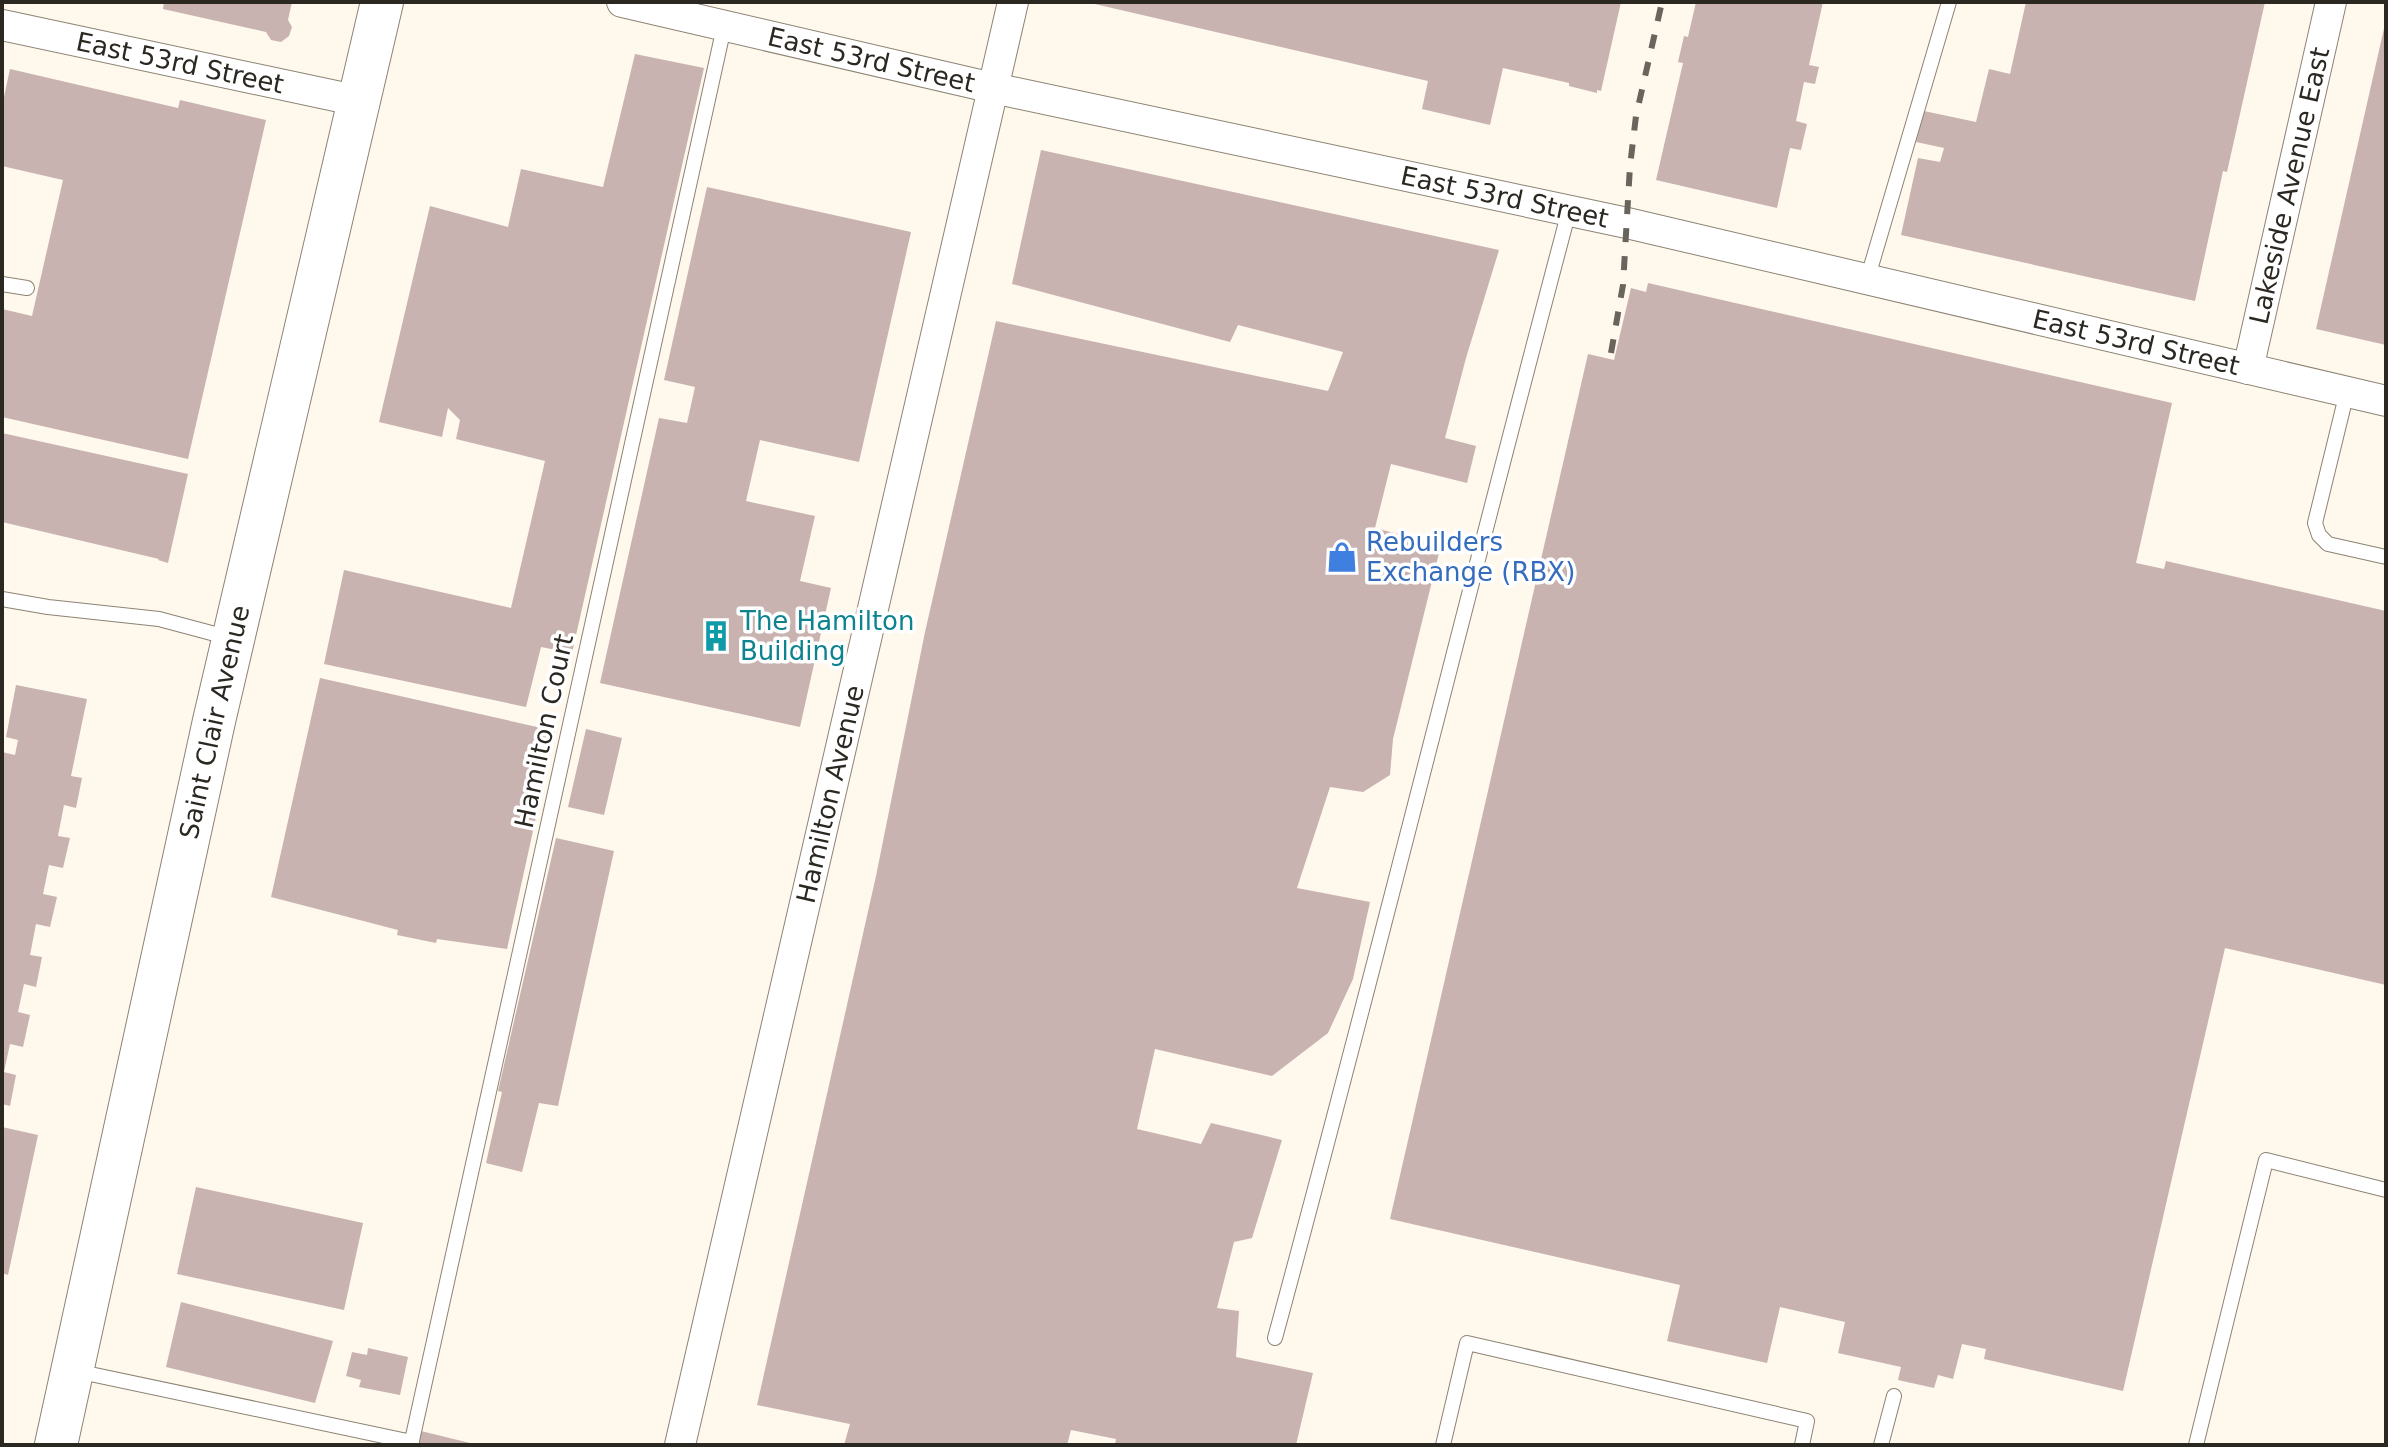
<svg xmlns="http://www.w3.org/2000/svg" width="2388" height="1447" font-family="'DejaVu Sans',sans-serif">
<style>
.building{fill:#c9b3b1}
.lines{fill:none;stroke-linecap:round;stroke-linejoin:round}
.lane-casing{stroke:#8d8374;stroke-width:16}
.street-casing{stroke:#8d8374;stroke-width:32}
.secondary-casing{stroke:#8d8374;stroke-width:44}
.lane{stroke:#fff;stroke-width:14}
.street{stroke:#fff;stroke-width:30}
.secondary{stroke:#fff;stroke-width:42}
.rail{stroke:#69655d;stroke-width:6;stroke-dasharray:14 14;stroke-linecap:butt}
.labels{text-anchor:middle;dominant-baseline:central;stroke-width:7;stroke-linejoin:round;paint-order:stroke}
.street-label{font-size:26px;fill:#2b2721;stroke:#fff}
.shop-label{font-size:26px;fill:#366cbe;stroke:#fff;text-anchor:start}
.culture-label{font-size:26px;fill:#0d838f;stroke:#fff;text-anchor:start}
</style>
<rect width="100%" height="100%" fill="#fef8ed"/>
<path class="building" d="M164,2H292L288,20L292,27L289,36L281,42L271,40L266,32L163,9Z
M1086,2H1621L1601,91L1597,90V93L1569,86V83L1503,68L1490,125L1422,109L1428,81Z
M1696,2H1823L1809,65L1819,67L1815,84L1804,82L1796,121L1807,124L1801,150L1790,148L1777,208L1656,180L1683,63L1678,62L1684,36L1688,37Z
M2026,2H2265L2227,172L2223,171L2195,301L1901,235L1918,158L1940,162L1944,148L1916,142L1924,111L1976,122L1989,69L2010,74Z
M2385,24H2386V345L2316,329Z
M635,54L704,68L572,653L541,647L526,707L324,664L344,570L511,608L545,461L456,439L460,420L448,408L442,437L379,422L430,206L508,227L521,169L603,187Z
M10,69L178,108L180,100L266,120L188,459L2,417V309L32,316L63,180L2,166V106Z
M1041,150L1499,250L1466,358L1445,438L1476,446L1467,483L1391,464L1375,528L1441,545L1393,739L1390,775L1363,792L1330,787L1297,888L1370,902L1353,979L1328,1033L1272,1076L1155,1049L1137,1129L1201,1144L1211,1123L1282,1140L1252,1238L1234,1242L1217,1308L1239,1311L1236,1357L1313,1373L1296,1445H1115L1116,1439L1071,1430L1067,1445H844L850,1424L757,1405L876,876L925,632L996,321L1328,391L1343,352L1238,325L1230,342L1012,284Z
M707,187L911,232L859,462L760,440L746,501L815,516L800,581L831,588L800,727L600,683L659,418L687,423L695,387L664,380Z
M1648,283L2172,403L2136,563L2164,569L2166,561L2386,611V985L2225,948L2123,1391L1984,1359L1986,1349L1962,1344L1953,1379L1938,1375L1934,1388L1898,1380L1901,1367L1838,1353L1845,1322L1780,1307L1767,1363L1667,1341L1680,1285L1390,1219L1588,354L1614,360L1631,288L1646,292Z
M2,433L188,474L168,563L158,560L159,559L2,522Z
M320,678L555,731L507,949L437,939L436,943L397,935L398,930L271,897Z
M16,685L87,699L71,776L82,778L76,808L64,805L58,836L70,838L63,868L49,865L43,894L57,897L50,927L36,924L30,955L42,957L36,987L24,984L18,1012L30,1015L23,1047L10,1044L4,1072L16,1075L10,1106L2,1104V810L4,800L2,799V752L15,755L18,740L6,737Z
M586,729L622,738L604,815L568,807Z
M556,838L614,851L558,1106L539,1103L522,1172L486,1163L502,1092L498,1091Z
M2,1127L38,1135L8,1275L2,1273Z
M196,1187L363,1223L344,1310L177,1274Z
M181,1302L333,1341L315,1403L166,1367Z
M368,1348L408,1357L400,1395L359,1387L361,1380L346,1376L352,1352L367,1355Z
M421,1431L474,1444V1445H418Z"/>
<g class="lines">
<defs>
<path id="lane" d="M1867,280L1949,2
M2,284L27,288
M2347,392L2315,523L2319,535L2328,544L2386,557
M2,599L48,607L159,619L230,638
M1275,1338C1377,963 1469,586 1569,211
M76,1371L412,1442
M411,1445L724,27
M1443,1445L1467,1343L1807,1421L1802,1445
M1881,1445L1894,1396
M2196,1445L2266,1160L2386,1190"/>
<g id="street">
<path id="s1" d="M622,2L993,88L1627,223L2386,401"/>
<path id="s2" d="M2,25L359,101"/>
<path id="s3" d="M2248,369L2331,2"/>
<path id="s4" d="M680,1445L1013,2"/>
</g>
<g id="secondary">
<path id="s5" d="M56,1445L214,721L382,2"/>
</g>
</defs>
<use href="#lane" class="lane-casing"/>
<use href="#street" class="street-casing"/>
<use href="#secondary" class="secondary-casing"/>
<use href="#lane" class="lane"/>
<use href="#street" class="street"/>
<use href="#secondary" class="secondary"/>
<path class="rail" d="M1611,353L1623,285L1630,166L1636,116L1662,2"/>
</g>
<defs>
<symbol id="shop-bare" viewBox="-9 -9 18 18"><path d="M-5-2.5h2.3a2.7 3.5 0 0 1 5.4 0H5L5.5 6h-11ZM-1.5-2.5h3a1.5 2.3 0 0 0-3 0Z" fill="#3f7fe0" stroke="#fff" stroke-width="2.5" paint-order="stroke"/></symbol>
<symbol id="building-bare" viewBox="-9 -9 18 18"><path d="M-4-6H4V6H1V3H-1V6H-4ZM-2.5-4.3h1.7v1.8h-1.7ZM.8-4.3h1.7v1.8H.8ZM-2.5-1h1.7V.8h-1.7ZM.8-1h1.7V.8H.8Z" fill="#0f9aa8" stroke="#fff" stroke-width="2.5" paint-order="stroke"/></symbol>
</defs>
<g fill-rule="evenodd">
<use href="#shop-bare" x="1320" y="535" width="44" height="44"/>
<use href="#building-bare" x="694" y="614" width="44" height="44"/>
</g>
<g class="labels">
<g class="street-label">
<text stroke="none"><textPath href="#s1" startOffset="256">East 53rd Street</textPath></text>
<text stroke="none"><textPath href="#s2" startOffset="182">East 53rd Street</textPath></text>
<text stroke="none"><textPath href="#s3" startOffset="188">Lakeside Avenue East</textPath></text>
<text stroke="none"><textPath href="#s1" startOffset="904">East 53rd Street</textPath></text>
<text stroke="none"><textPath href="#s1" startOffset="1552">East 53rd Street</textPath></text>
<text stroke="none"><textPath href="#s5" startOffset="740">Saint Clair Avenue</textPath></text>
<text transform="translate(544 731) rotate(-78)">Hamilton Court</text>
<text stroke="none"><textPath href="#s4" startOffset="668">Hamilton Avenue</textPath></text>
</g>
<g class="shop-label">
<text x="1366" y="542">Rebuilders<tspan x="1366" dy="30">Exchange (RBX)</tspan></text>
</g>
<g class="culture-label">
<text x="740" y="621">The Hamilton<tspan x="740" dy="30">Building</tspan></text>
</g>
</g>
<rect width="2388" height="1447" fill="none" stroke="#2b2721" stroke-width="8"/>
</svg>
